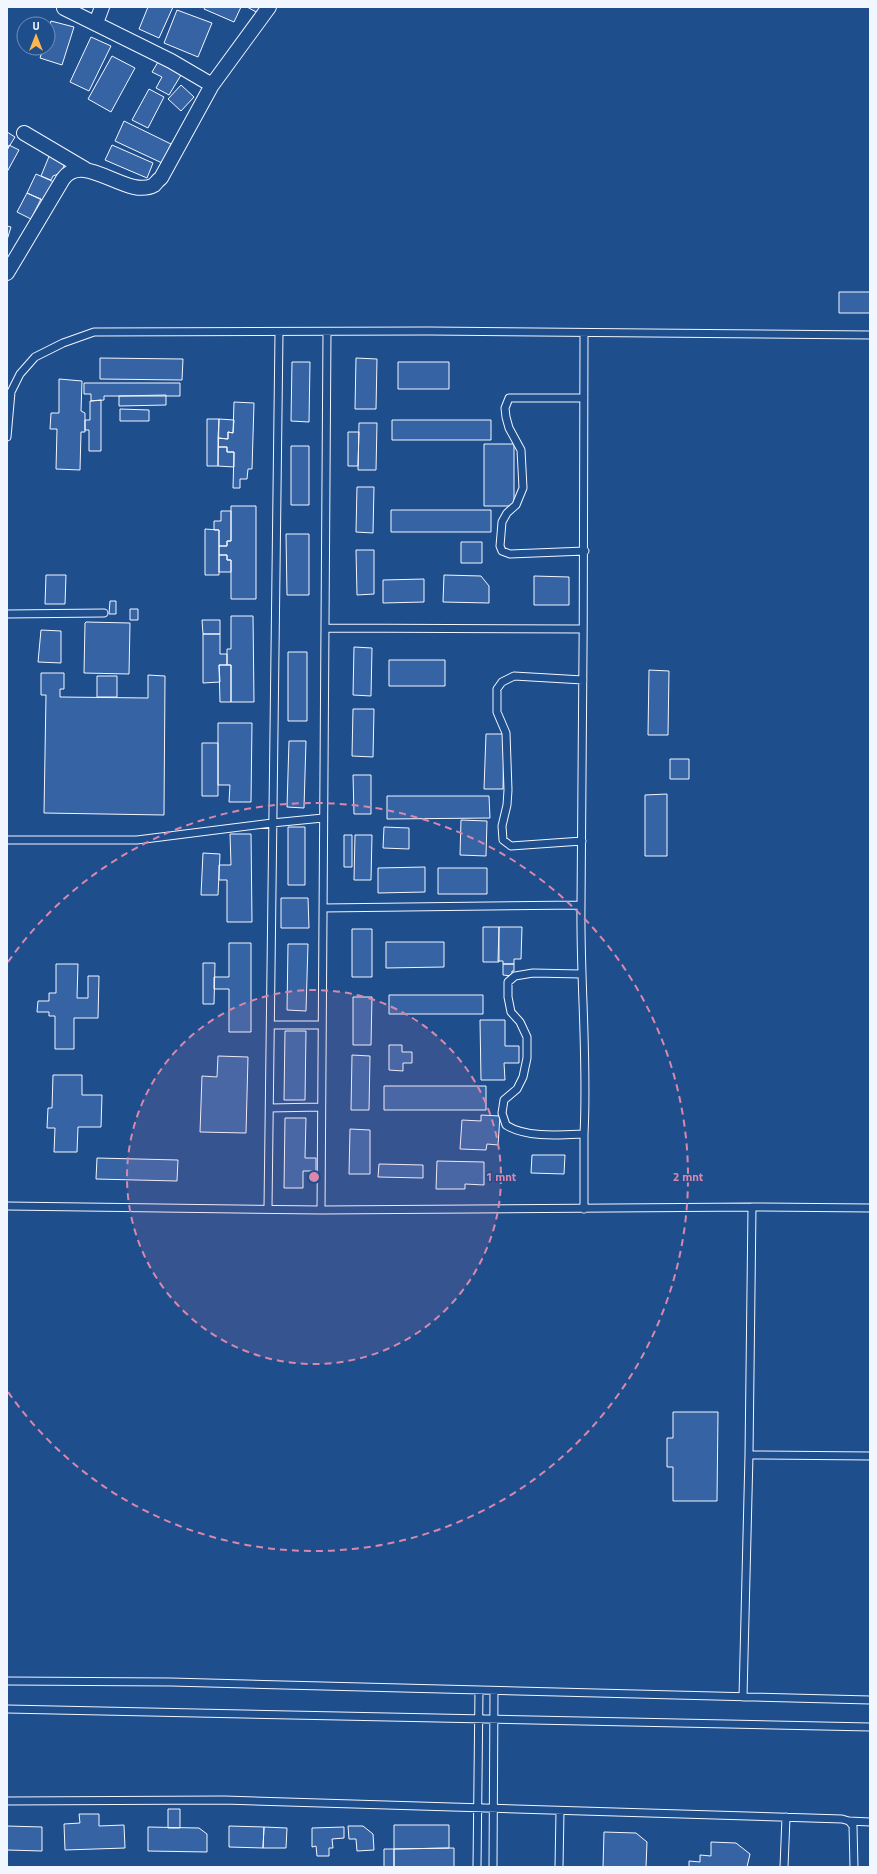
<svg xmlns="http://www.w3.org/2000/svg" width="877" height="1874" font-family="'Titillium Web',sans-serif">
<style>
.building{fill:#3563a3;stroke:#f2f6ff}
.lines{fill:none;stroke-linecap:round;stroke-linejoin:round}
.service-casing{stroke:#f2f6ff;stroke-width:9}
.minor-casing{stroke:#f2f6ff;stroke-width:16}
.service{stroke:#1f4e8c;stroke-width:7}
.minor{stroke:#1f4e8c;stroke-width:14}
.ring{fill:none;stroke:#da87ad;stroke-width:2;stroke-dasharray:7 5}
.centre{fill:#da87ad;stroke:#1f4e8c;stroke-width:2}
.ring-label{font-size:12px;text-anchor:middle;font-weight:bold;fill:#da87ad;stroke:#1f4e8c;stroke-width:3;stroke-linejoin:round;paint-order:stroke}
</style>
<rect width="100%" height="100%" fill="#1f4e8c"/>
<path class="building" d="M148,7H173L159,38L139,29Z
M205,7H241L234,22L204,9Z
M247,7H262L258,13Z
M177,10L212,23L198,57L164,43Z
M51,21L74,27L62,65L40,58L43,48H48V32Z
M91,37L111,46L89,91L70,82Z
M112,56L135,68L111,112L88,99Z
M158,62L181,75L169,95L156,88L162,77L152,72Z
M181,85L194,97L181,111L168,99Z
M149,89L164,97L148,128L132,120Z
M124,121L171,144L162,163L115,141Z
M7,132L15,137L7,150Z
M9,145L19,150L7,172V150Z
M112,145L153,163L147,178L105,160Z
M50,154L66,161L61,173L53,176L51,180L41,176Z
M36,174L54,182L44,201L27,193Z
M27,193L41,199L31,219L17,212Z
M7,226L11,227L7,240Z
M839,292H870V313H839Z
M100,358L183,359L182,380L100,379Z
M356,358L377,359L376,409H355Z
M292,362H310L309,422L291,421Z
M398,362H449V389H398Z
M59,379L82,381L81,411L85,413V432H81L80,470L56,469L57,429H50L51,413H59Z
M84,383H180V396H104V400L91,401V394H84Z
M166,395V405L119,406V396Z
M101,400V451H89V430H85V420H90V401Z
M234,402L254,403L252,469H248L247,479H240V488H233L234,452H227V447H218V438L228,439V432L233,433Z
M120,409L149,410V421H120Z
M207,419H219L218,466H207Z
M219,419L234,420L233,433L228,432V439L218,438Z
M392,420H491V440H392Z
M359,423H377L376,470H358Z
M348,432H359L358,466H348Z
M484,444H514V506H484Z
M291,446H309V505H291Z
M218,447H227V452H234V467L218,466Z
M357,487H374L373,533L356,532Z
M231,506H256V599H231V560H227V555H219V546H227V541H231Z
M391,510H491V532H391Z
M221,511H231V541H227V546H219V530H214V521H221Z
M205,529L219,530V575H205Z
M286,534H309V595H287Z
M461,542H482V563H461Z
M356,550H374V594L357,595Z
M219,555H227V560H231V572H219Z
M46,575H66L65,604H45Z
M444,575L481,576L489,586V603L443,602Z
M534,576L569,577V605H534Z
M424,579V602L383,603V580Z
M110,601H116V614H109Z
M130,609H138V620H130Z
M231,616H253L254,702H231V665H227V649H231Z
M202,620H220V634H203Z
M86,622L130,623L129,674L84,673L85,623Z
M41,630L61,631V663L38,662Z
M203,634H220V654H227V665H219L220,682L203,683Z
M354,647L372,648L371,696L353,695Z
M288,652H307V721H288Z
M389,660H445V686H389Z
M219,665H231V702H220Z
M649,670L669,671L668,735H648Z
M41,673H64V689H60V697L148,698V675L165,676L164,815L44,813L46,695H41Z
M97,676H117V697H97Z
M353,709H374L373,757L352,756Z
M218,723H252L251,802H229L230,785H218Z
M486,734H504L503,789H484Z
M289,741H306L304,808L287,807Z
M202,743H218V796H202Z
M670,759H689V779H670Z
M353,775H371V814H354Z
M667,794V856H645V795Z
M387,796H489L490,818L387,819Z
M461,820L487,821L486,856L460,855Z
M288,827H305V885H288Z
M384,827L409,828V849L383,848Z
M230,834H251L252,922H227V880H219V865H231Z
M344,835H352V867H344Z
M355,835H372L371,880H354Z
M203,853L220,854L218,895H201Z
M425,867V892L378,893V868Z
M438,868H487V894H438Z
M281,898H308L309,928H281Z
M483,927H499V962H483Z
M499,927H522L521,959H514V964H503V961H498Z
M352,929H372V977H352Z
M386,942H444V967L386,968Z
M229,943H251V1032H229V989H214V977H229Z
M288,944H308L306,1011L287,1010Z
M203,963H215L214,1004H203Z
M56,964H78L77,998H88V976H99L98,1018H74V1049H55V1016H49V1012H37L38,1001H49V993H56Z
M503,964H514V971H512V976L503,975Z
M389,995H483V1014H389Z
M353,997H372L371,1045H353Z
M480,1020H505V1046H519V1063H504L505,1080H481Z
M285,1031H306L305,1100H284Z
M389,1045H402V1052H412V1063H403V1071L389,1070Z
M352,1055L370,1056L369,1110H351Z
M218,1056L248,1057L246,1133L200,1132L202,1076L217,1077Z
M53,1075H82V1095H102L101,1127H78L77,1152H54L55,1128H47L48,1108H52Z
M384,1086H486V1110H384Z
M481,1115L500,1116L498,1145L487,1144L486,1150L460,1149L462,1120L481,1121Z
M285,1118H306L305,1158H316V1171H303V1188H284Z
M350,1129L370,1130V1174H349Z
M532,1155H565L564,1174L531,1173Z
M97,1158L178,1160L177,1181L96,1179Z
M437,1161L484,1162V1185L465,1184V1189H436Z
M379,1164L423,1165V1178L378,1177Z
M673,1412H718L717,1501H673V1467H667V1438H673Z
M168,1809H180V1828H168Z
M79,1814H99V1826L124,1825L125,1848L65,1850L64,1824L80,1823Z
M394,1825H449V1848L394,1849Z
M7,1826L42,1827V1851L7,1850Z
M229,1826L264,1827L263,1848L229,1847Z
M348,1826H363L373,1834L374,1850L357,1851L356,1839H349Z
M148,1827L199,1828L207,1834V1852L148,1851Z
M264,1827L287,1828L286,1848H263Z
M344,1827V1838L332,1839L333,1848H329V1856H317L316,1846L312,1847V1828Z
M604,1832L636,1833L647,1842L646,1867H603Z
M711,1842L736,1843L750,1854L747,1867H689V1861L700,1862V1855L711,1856Z
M454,1848V1867H394V1849Z
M384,1849H394V1867H384Z"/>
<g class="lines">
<defs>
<path id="service" d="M584,398H509L505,408L506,417L509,428L521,450L523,488L516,505L507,513L502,522L500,546L502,551L510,554L585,551
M7,437L11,392L20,374L35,357L63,343L94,332L428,331L870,335
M7,614L104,613
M326,628L583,629
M7,840H137L272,823L323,818
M582,841L511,846L503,840L502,826L507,805L508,790L506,733L497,712V689L502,682L514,676L583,680
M323,908L581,905
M581,974L533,973L515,976L508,982V997L511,1012L520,1022L527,1037V1058L523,1077L517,1089L504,1100L502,1113L506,1125C526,1138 561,1135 584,1134C588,1058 580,981 581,905C583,715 584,524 584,334
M271,1025H321
M270,1108L320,1107
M7,1206L321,1210L752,1207L870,1208
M268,1208C272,917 273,625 279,333
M584,1209V1134
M321,1210L327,332
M749,1455L870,1456
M7,1681L171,1682L870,1700
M743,1697L749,1455L752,1207
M7,1709L870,1727
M7,1801L224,1800L842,1819L849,1821L853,1826L854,1867
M849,1821L870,1822
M477,1867L479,1690
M493,1867L494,1691
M559,1867L560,1811
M784,1867L786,1817"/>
<path id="minor" d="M64,8L171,61L212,85
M96,23L102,7
M24,133L85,169
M7,273L63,179C84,150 127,200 154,185C156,183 158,180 161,178L212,85L269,7"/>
</defs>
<use href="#service" class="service-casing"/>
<use href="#minor" class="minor-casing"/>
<use href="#service" class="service"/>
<use href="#minor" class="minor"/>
</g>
<circle cx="314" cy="1177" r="187" fill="#da87ad" fill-opacity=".12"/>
<g class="ring">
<circle cx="314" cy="1177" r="187"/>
<path d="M8 962A374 374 0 1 1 8 1392"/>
</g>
<circle cx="314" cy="1177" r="6" class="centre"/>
<g class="ring-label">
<text x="501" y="1181">1 mnt</text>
<text x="688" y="1181">2 mnt</text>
</g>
<rect width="877" height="1874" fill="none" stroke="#f2f6ff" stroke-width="16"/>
<g transform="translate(36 36)"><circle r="19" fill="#1f4e8c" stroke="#7391ba"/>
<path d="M0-3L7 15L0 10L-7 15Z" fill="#ffb74d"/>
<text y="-6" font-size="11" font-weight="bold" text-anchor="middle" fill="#f2f6ff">U</text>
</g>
</svg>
